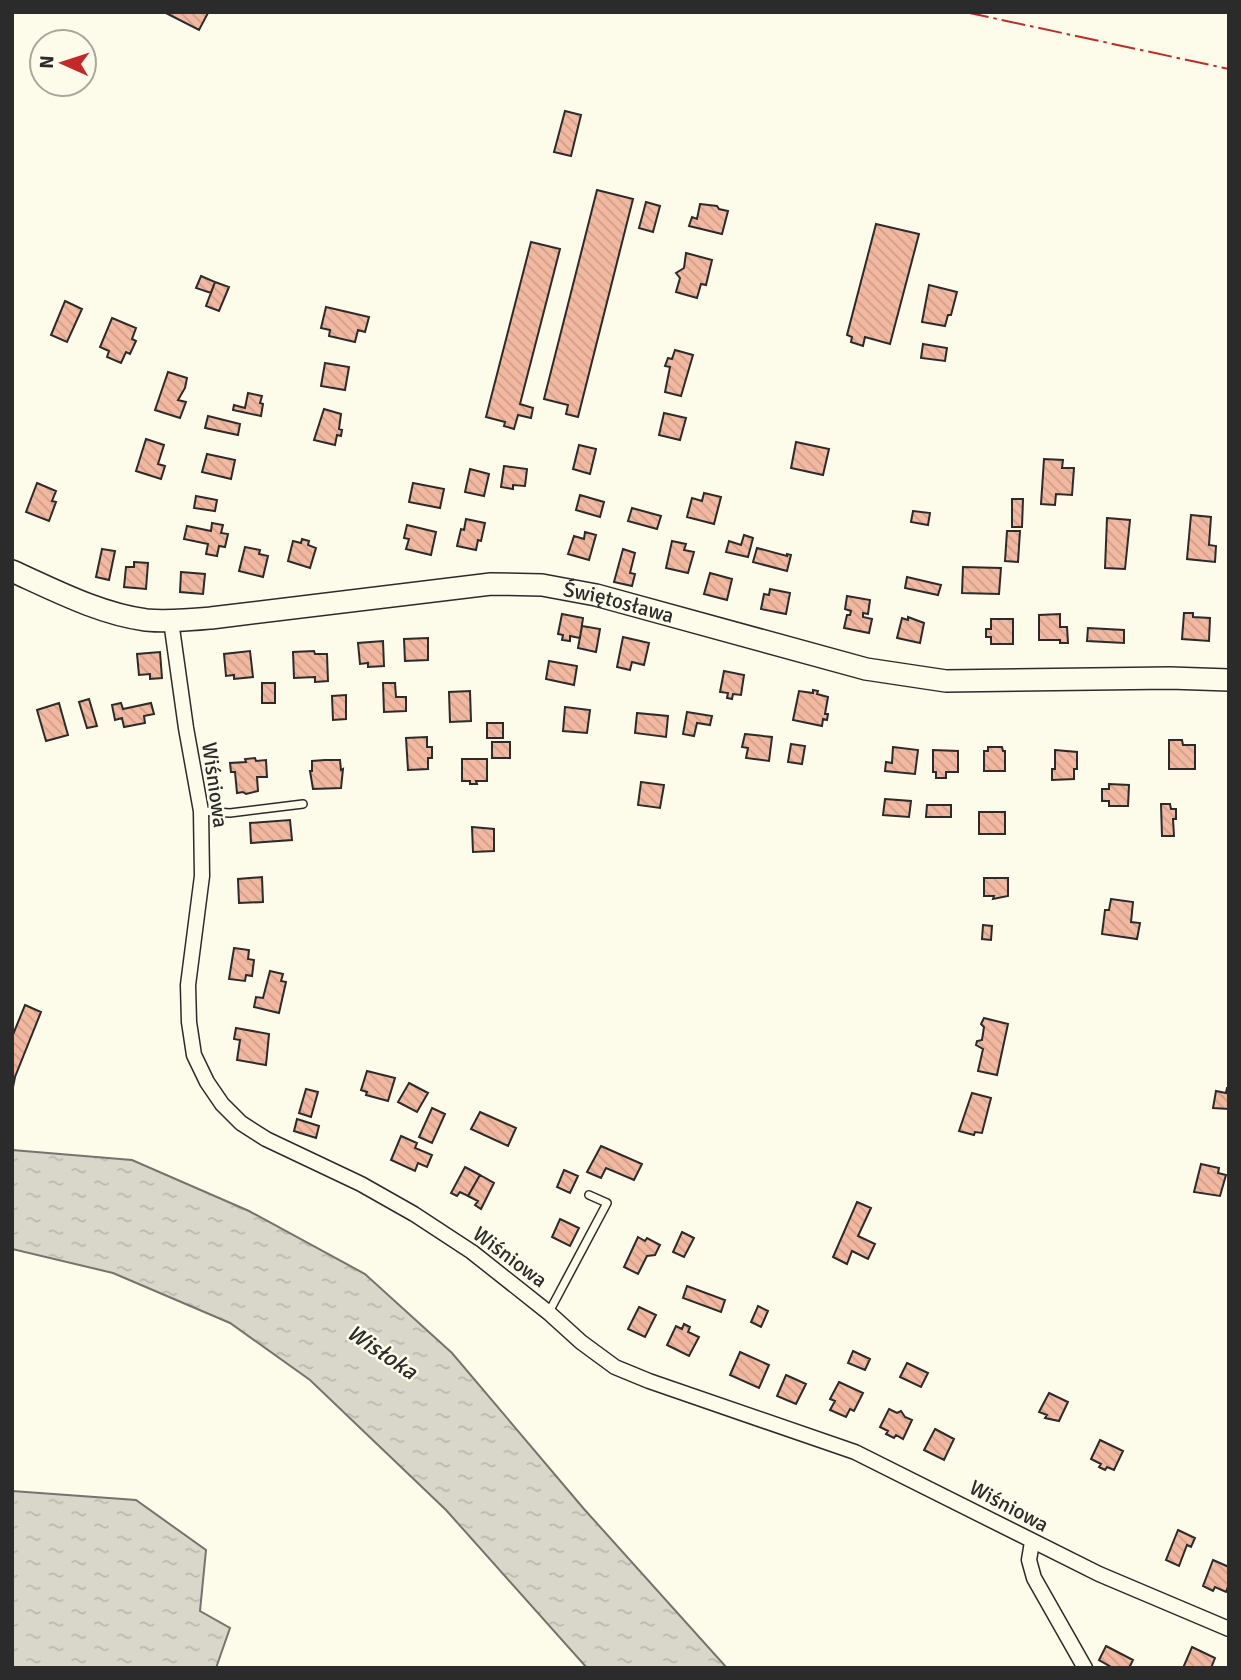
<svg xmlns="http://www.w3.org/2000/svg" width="1241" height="1680" font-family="Signika,sans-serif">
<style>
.water{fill:url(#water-ripples);stroke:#74746e;stroke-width:2}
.building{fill:url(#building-back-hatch);stroke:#2b2b2b;stroke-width:2}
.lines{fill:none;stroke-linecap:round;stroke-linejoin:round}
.lane-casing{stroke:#2b2b2b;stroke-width:10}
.street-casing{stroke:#2b2b2b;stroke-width:17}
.secondary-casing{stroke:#2b2b2b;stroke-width:24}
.lane{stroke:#fdfbea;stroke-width:7}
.street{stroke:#fdfbea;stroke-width:14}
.secondary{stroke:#fdfbea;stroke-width:21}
.power{stroke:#c62828;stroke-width:2;stroke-dasharray:24 5 3.5 5;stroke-linecap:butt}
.labels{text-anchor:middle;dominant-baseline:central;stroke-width:5;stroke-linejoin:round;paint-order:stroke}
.street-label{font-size:21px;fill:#2b2b2b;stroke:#fdfbea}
.water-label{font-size:23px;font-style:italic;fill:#2b2b2b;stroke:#fdfbea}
</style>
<defs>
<pattern id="water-ripples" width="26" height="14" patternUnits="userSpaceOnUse" patternTransform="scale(1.75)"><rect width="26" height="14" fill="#d8d7c9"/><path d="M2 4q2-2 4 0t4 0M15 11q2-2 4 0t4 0" fill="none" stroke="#bab9ad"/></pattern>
<pattern id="building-back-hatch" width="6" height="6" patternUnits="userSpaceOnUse" patternTransform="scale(1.75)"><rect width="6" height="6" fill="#f2b8a0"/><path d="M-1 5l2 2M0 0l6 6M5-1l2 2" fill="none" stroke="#d09e8a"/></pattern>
</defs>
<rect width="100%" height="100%" fill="#fdfbea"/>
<path class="water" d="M12,1150L132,1160L249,1211L365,1274L452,1353L584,1509L727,1668H587L446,1510L310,1380L230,1323L113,1273L12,1249Z
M12,1491L136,1500L206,1550L200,1611L230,1628L216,1668H12Z"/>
<path class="building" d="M164,12H207L208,13L199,30Z
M565,111L581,115L571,156L554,152Z
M597,190L633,199L578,417L566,414L568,405L544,399Z
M646,202L660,206L653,232L639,228Z
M700,204L717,206L719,209L728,211L722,234L689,226L692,217L697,219Z
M876,224L919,234L890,344L865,337L863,346L851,342L852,337L847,335Z
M531,242L560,249L520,404L533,408L531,418L518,415L514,429L504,426L505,422L486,417Z
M686,253L712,260L706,285L701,284L697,298L676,292L680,278L676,273L684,268Z
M201,276L215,282L211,293L196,288Z
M215,282L229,287L219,311L206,306Z
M929,285L957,292L951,315H948L945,326L922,322Z
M65,301L82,309L67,342L51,335Z
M326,307L369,317L365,332L358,330L355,342L329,336L330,330L321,328Z
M112,318L136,328L132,339L136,341L130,354L126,352L121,363L107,357L109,351L100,347Z
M923,344L947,348L945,361L921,358Z
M675,350L693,355L681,396L665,392L670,367L665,366L668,358L672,359Z
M325,363L349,367L345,390L321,386Z
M168,372L187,378L185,388L178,400L186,402L180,418L155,410Z
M248,393L262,396L260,403L263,404L261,416L233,410L234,405L245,408Z
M324,409L341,414L339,429L342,430L341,436L337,435L335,445L314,440Z
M664,413L686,418L680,440L659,435Z
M208,416L240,424L238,435L205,428Z
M146,439L164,445L158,464L165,466L161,479L136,471Z
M796,442L829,449L823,475L791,468Z
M579,445L596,449L590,474L573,469Z
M207,454L235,460L231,479L202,472Z
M1044,459L1063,460L1062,468H1074L1072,495L1056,494L1055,505L1041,504Z
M504,466L527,469L525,486L513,485V489L501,487Z
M470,469L489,474L484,496L465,492Z
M37,483L56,491L52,501L56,502L49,521L26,512Z
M413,483L444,489L440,508L409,502Z
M704,493L721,497L714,524L687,517L692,498L702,501Z
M580,495L604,502L600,517L576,510Z
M196,496L217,500L215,511L194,508Z
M1012,499H1023L1022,527H1012Z
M632,508L661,516L657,529L628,521Z
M913,511L930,513L928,525L911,522Z
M1191,515L1211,517L1209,545L1216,546L1215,562L1187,559Z
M1107,518L1130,520L1125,569L1105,568Z
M466,519L485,523L481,541L478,540L476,550L457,546L461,529L464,530Z
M212,523L223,525L221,533L228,534L225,547L219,546L217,556L206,554L208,544L184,539L187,526L211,531Z
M407,525L436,532L431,555L406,549L409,539L404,538Z
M1007,531H1020L1018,562L1005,561Z
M585,532L596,535L589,560L568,554L574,536L584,539Z
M744,535L753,538L748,557L726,552L729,541L741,545Z
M302,539L309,541L308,545L316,548L310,568L288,561L293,541L301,543Z
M672,541L686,544L684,550L694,552L688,573L666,568Z
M245,547L260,550L259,554L268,556L263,577L239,571Z
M757,548L787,556V554L791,555L787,571L753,562Z
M102,549L115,551L109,580L96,577Z
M623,549L635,553L630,573L635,574L632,586L614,582Z
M134,562L148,563L146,589L124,587L126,567H134Z
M963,567L1001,568L999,594L962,593Z
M181,572L205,574L203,594L180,592Z
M710,573L732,579L727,600L704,594Z
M907,577L941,585L938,595L905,588Z
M770,589L790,593L786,614L761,609L764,594L769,595Z
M847,596L870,600L868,614L863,613V617L872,619L869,633L844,628L847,615H850L851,611L845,609Z
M1184,613H1193V617L1210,618L1209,641L1182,639Z
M562,614L583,618L580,638L570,636V641L562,640L563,635L558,634Z
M1060,614V627H1067L1068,643H1060V640H1039V615Z
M908,617L924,623L920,643L897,638L902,618L908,620Z
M991,619H1013V644H991V637H986V629H991Z
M582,626L600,629L596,652L578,648Z
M1088,628L1124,630V643L1087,641Z
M623,637L649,643L644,665L632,662L630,670L617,667Z
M428,638V660L405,661L404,639Z
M383,641L384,666L368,667V663L360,664L358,643Z
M250,651L253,677L234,679V675L226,676L224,654Z
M314,651L315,654H327L328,681L315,682V677L294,678L293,652Z
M160,652L162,678L150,679V674L139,675L137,654Z
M549,661L577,666L574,685L546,679Z
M724,671L744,675L741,695L733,694L732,699L727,698L728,693L720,692Z
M262,683H275V703H262Z
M383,683H395L396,697H406V711L384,712Z
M813,690L818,691L817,694L828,697L825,714H828L827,720L823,719L822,726L793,720L799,691L813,693Z
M470,691L471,721L450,722L449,692Z
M346,695V719L333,720L332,696Z
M89,699L97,726L87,728L79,702Z
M59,703L68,735L46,741L37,710Z
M121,703L123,709L151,703L154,714L144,716L145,723L124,727L122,718L115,720L112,705Z
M565,707L590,710L587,733L563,731Z
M687,712L712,716L710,725L697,723L694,736L683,734Z
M637,713L668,716L666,737L635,733Z
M487,723H503V738H487Z
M745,734L772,737L769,761L746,758L748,748L742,747Z
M427,737V747H432V758H428V769L408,770L406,738Z
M1169,740H1182L1183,745H1195V769H1169Z
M492,742H510V758H492Z
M791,744L805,746L802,764L788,762Z
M893,747L918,750L915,774L885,771L886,762L892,763Z
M988,747H1002L1003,751H1005V771H984V751H988Z
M933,750L958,751V772H946V778H936V772H933Z
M1055,750L1077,752V769H1074V779L1052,780V769H1055Z
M255,758L256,761L266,760L267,777H257L258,791L246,794L243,792L237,793L235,772H231L230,763L246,762L245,759Z
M462,759H487V781H476L477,784H470V781H462Z
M325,760H340L341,770L343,769L341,788L313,789L310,771H312V761Z
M641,782L664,785L660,808L638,805Z
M1109,784L1129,785L1128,806H1109V801H1102V789H1109Z
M885,799L911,801L909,817L883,815Z
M1161,804H1170L1171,809H1176V819H1173L1174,836H1162Z
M927,805H951V817H926Z
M979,812H1005V834H979Z
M290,820L292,840L251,843L250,823Z
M472,827L494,829V851L473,852Z
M262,877L263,902L239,903L238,879Z
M984,878H1008V896L993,899L994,896H984Z
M1111,899L1133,902L1131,922L1140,923L1137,939L1102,934L1105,910H1109Z
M983,925L992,926L991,940L982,939Z
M234,948L249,950L248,959L254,960L252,976L246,975L245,981L229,979Z
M270,971L283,974L281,981L286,982L279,1013L254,1007L256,997L263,998Z
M25,1005L41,1012L15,1077L12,1092V1037Z
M984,1018L1008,1024L997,1075L978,1071L983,1049L976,1045L977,1041L982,1040L984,1027L981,1024Z
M236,1028L269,1034L266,1065L237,1060L240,1040L234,1039Z
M367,1071L395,1078L388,1101L366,1095L367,1092L361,1090Z
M409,1083L428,1093L417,1112L398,1102Z
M1227,1088H1229V1109L1213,1108L1216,1091L1226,1093Z
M306,1089L318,1092L311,1117L299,1113Z
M972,1093L991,1098L982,1133L975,1132L974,1135L959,1131Z
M432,1108L445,1114L432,1143L419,1137Z
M480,1112L516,1128L508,1146L471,1129Z
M297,1119L319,1126L316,1138L294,1131Z
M401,1136L417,1143L415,1148L432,1155L427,1167L418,1163L415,1171L391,1160Z
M601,1146L642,1164L634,1180L606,1168L601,1178L587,1172Z
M1201,1164L1219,1168L1218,1173L1226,1175L1220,1196L1194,1192Z
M465,1167L480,1175L468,1196L460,1192L457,1196L451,1193Z
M564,1170L578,1176L570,1193L557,1187Z
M480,1175L494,1183L481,1209L475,1205L478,1201L468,1196Z
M857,1202L871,1208L858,1236L875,1244L868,1259L852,1251L847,1264L833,1257Z
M560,1219L579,1228L570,1246L552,1237Z
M682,1232L694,1238L684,1257L673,1252Z
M638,1237L645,1241L647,1238L660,1245L655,1255L647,1256L638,1274L624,1267Z
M687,1286L725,1300L721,1312L683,1298Z
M758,1306L768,1311L761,1327L751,1322Z
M639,1307L656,1315L645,1337L628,1329Z
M684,1324L690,1327L688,1332L699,1337L689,1356L667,1345L676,1326L682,1329Z
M853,1351L870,1359L865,1370L848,1363Z
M740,1352L769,1365L759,1388L730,1375Z
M907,1363L928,1373L921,1387L900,1377Z
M786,1375L806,1384L796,1404L777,1396Z
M839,1382L863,1393L854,1411L850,1409L846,1417L830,1410L835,1401L830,1399Z
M1049,1393L1068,1402L1059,1421L1045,1418L1047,1415L1039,1412Z
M889,1409L897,1413L901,1411L905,1417L912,1420L903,1439L896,1435L894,1438L886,1434L888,1431L880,1427Z
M935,1429L954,1439L944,1460L924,1450Z
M1100,1440L1123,1451L1114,1470L1107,1467L1105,1470L1099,1467L1101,1464L1091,1459Z
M1178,1530L1195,1538L1191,1547L1187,1545L1179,1566L1166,1560Z
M1213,1560L1229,1567V1584L1226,1592L1215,1587L1213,1591L1203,1586Z
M1106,1646L1133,1660L1129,1668H1113L1099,1660Z
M1192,1647L1215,1658L1211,1668H1183Z"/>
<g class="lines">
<defs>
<path id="lane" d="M201,811L230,813L303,804
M549,1312L607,1203L589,1195"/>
<path id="street" d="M171,621L186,728L201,811L202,876L188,985L189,1022L194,1055L207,1082L222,1104L241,1123L266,1139L361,1184L414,1214L472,1252L549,1313L581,1342L615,1367L649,1381L855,1452L1099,1574L1229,1629
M1032,1542L1029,1560L1034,1578L1085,1668"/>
<g id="secondary">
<path id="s1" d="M12,571C54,590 100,614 146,620C168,622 189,620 211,618L491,584L542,585L596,595L866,669L946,681L1170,678L1229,680"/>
</g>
</defs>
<use href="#lane" class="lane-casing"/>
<use href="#street" class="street-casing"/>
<use href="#secondary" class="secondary-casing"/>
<use href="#lane" class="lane"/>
<use href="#street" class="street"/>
<use href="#secondary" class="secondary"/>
<path class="power" d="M965,12L1229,69"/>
</g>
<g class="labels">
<g class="street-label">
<text stroke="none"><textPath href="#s1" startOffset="620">Świętosława</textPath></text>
<text transform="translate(215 785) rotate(82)">Wiśniowa</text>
<text transform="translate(510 1257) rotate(37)">Wiśniowa</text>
<text transform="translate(1009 1506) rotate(28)">Wiśniowa</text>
</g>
<g class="water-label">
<text transform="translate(382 1352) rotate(34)">Wisłoka</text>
</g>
</g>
<rect width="1241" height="1680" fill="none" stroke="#2b2b2b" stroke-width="28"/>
<g transform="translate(63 63) rotate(273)"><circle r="33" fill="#fdfbea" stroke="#a9a89e" stroke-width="2"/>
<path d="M0-5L12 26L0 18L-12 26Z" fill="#c62828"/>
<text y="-10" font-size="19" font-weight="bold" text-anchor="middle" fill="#2b2b2b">N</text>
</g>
</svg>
